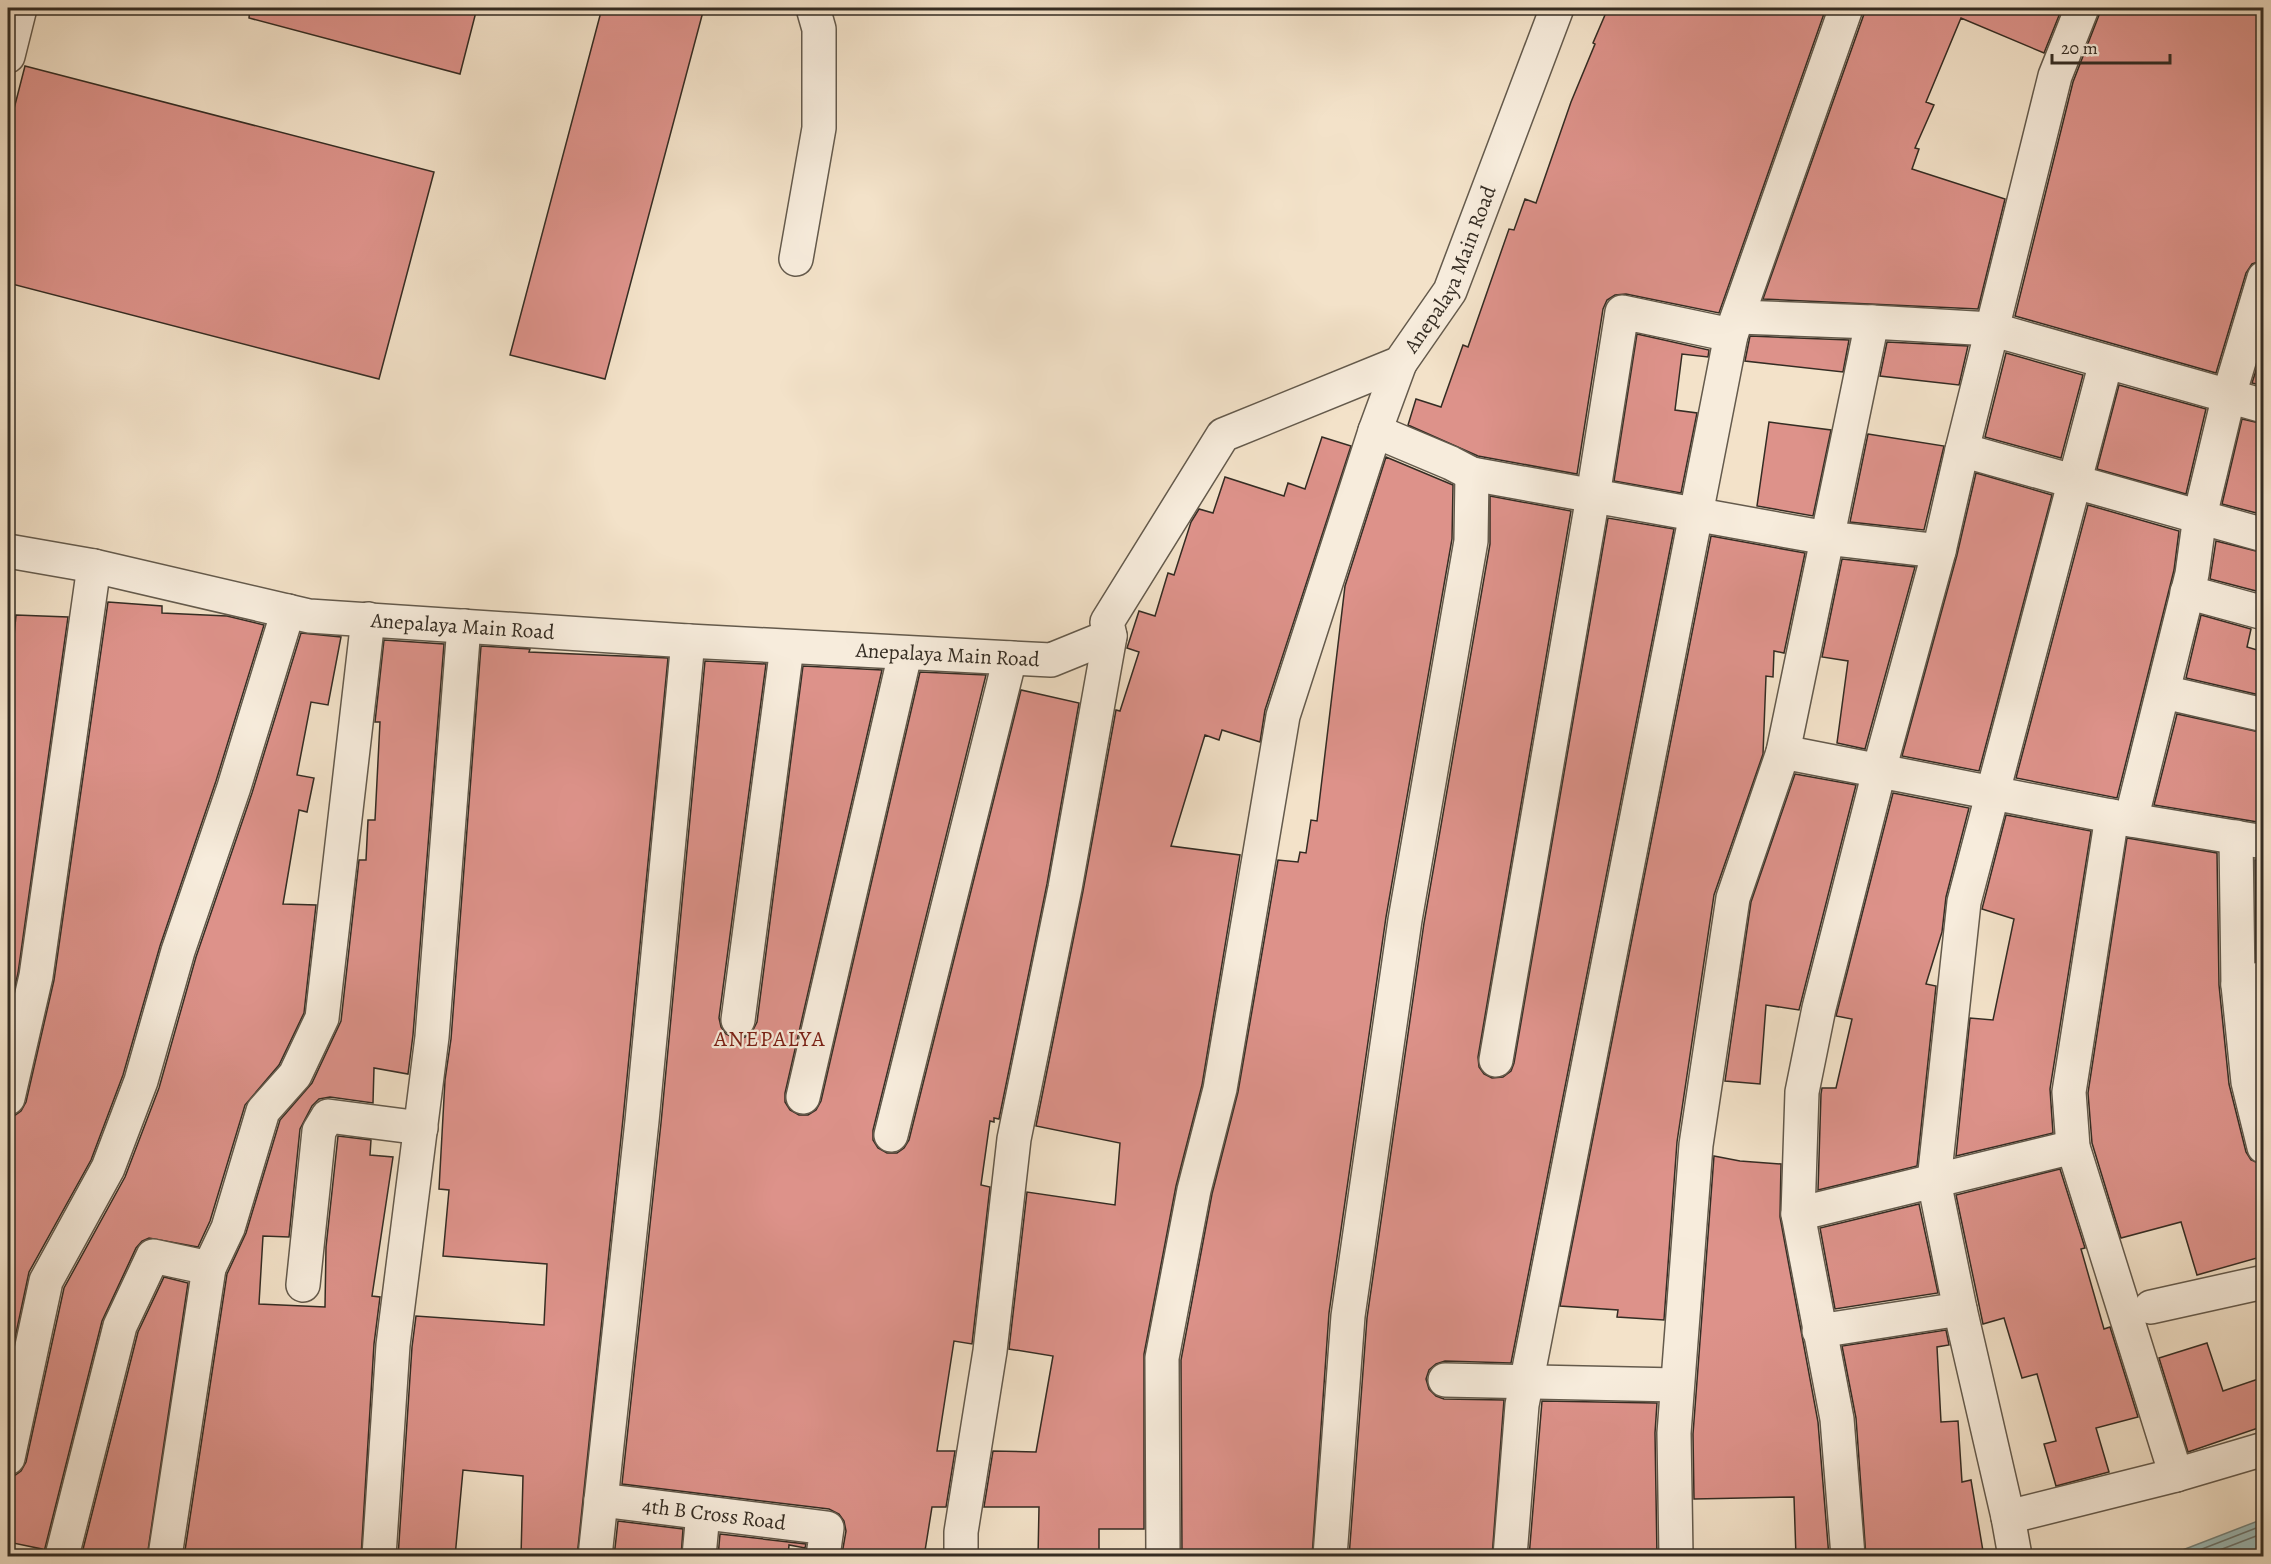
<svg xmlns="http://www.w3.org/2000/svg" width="2271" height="1564" font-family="Alegreya,serif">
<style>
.water{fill:#9cbdbb;stroke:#72837e;stroke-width:1.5}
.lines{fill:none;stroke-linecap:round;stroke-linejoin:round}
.shore{stroke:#68746f;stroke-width:1.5}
.building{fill:#dd928a;stroke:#342c23;stroke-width:1.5}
.minor-casing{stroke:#645a4c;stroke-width:36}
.minor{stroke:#f7ecdc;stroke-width:33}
.labels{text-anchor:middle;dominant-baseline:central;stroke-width:4.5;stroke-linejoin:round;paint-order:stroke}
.street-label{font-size:21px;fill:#342c23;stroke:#f7ecdc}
.neighbourhood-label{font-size:22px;letter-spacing:1.5px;fill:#7a1f14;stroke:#f7ecdc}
</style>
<rect width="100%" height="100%" fill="#f3e2c9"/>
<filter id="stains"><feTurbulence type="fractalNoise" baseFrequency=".00333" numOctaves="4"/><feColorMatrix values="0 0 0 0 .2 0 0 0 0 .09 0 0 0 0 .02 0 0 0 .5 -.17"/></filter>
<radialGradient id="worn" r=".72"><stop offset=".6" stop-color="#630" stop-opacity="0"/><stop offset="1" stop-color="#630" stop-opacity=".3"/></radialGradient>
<path class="water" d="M2263,1519V1556H2167Z"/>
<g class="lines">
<path class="shore" d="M2184,1556L2264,1525
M2204,1556L2264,1533"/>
</g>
<path class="building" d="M250,8H477L460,74L249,18Z
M602,8H704L605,379L510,355Z
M1608,8H1826L1719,313L1626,294L1615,295L1607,300L1603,309L1577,474L1478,456L1408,425L1416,399L1441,407L1463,345L1468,347L1509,229L1514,230L1525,199L1536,203L1571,102L1595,44L1593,43Z
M1864,8H2062L2044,53L1961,18L1926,102L1934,105L1915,148L1919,149L1912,169L2005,199L1978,309L1763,299L1864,14Z
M2100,8H2264V260L2252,264L2246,273L2216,373L2015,316L2073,82L2099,15Z
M25,66L434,172L379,379L8,283V132Z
M1637,334L1709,350L1708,357L1682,354L1675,410L1697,413L1681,493L1614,481Z
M1750,336L1849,340L1843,372L1745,361Z
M1887,342L1968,346L1959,385L1880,376Z
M2264,345V386L2252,383Z
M2006,353L2083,375L2061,458L1985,437Z
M2119,385L2206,409L2186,494L2097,469Z
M2242,419L2264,424V515L2222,504Z
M1769,422L1831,430L1813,516L1757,506Z
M1868,434L1944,446L1924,530L1850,522Z
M1322,437L1351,446L1265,710L1260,742L1222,730L1219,740L1205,735L1171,846L1240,855L1202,1085L1176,1186L1144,1354V1529H1099V1557H1038L1039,1507H984L993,1451L1036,1452L1053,1356L1009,1349L1027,1192L1115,1205L1120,1143L1036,1126L1083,891L1116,710L1120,711L1139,652L1127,648L1139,611L1155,616L1168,573L1174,575L1191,522L1199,509L1213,513L1225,477L1284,496L1288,483L1305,489Z
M1386,457L1453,485L1452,539L1386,917L1329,1313L1312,1557L1182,1555L1181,1360L1212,1194L1238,1092L1278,860L1298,862L1300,852L1306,853L1311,820L1317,821L1345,586Z
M1976,473L2052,495L1979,771L1902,756L1957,555Z
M1490,496L1571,511L1478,1057L1479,1067L1484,1074L1492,1078L1503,1077L1511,1071L1514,1063L1608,518L1674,529L1511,1363L1445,1361L1436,1364L1429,1370L1426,1379L1429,1389L1436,1396L1444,1399L1504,1400L1492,1557H1349L1367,1318L1424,923L1490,544Z
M2088,505L2179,531L2174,570L2117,798L2016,778Z
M1711,536L1805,553L1784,653L1774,651L1773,677L1766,676L1763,754L1714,895L1677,1142L1664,1320L1617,1317L1618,1310L1560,1306Z
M2216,541L2264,553V576L2260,592L2210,579Z
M1842,559L1915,567L1865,749L1837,743L1848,661L1822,657Z
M108,602L162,606V613L227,616L264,625L216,781L160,946L123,1075L91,1160L29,1272L8,1371V1116H14L21,1111L26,1102L54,980Z
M16,615L68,617L18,973L8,1016V656L12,657Z
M2201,615L2251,629L2247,647L2264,652V696L2186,678Z
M301,633L341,637L328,705L311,702L297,775L314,778L307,812L299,810L283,904L316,905L304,1013L279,1065L245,1105L210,1221L198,1247L149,1238L142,1241L136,1248L102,1321L44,1552L42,1549L8,1542V1476H14L21,1471L26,1462L64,1288L125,1177L159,1088L196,957L252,793Z
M384,640L444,644L413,1035L408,1074L374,1068L373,1103L330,1097L319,1099L312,1106L300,1129L289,1237L263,1236L259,1304L325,1307L326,1247L338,1136L371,1140L370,1155L393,1157L372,1296L380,1297L374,1344L361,1557H184L227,1274L246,1233L280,1120L312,1083L341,1021L359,860H366L368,820H375L380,722H375Z
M481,646L530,649L529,652L668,658L623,1119L577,1557H521L523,1476L463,1470L455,1557H398L412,1347L416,1316L544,1325L547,1264L443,1256L449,1190L439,1189L445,1080L451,1039Z
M705,661L766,664L719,1018L721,1027L726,1034L736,1039L745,1037L752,1032L757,1022L803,666L882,670L785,1093V1102L790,1110L799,1115H808L816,1110L821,1101L920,672L986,675L873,1130V1140L878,1148L887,1153H897L904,1148L909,1140L1021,690L1079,703L1047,884L999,1119L994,1118V1122L990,1121L981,1185L990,1187L972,1344L954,1341L937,1451H955L946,1507H932L924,1557H855L842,1554L846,1531L844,1521L839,1514L829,1509L622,1484L661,1123Z
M2177,714L2264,733V823L2154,805Z
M1795,774L1856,785L1799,1010L1766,1005L1760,1084L1725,1081L1751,902Z
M1893,793L1969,808L1946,897L1942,932L1926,984L1936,986L1917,1166L1818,1190L1821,1094L1822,1088H1836L1852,1019L1836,1016Z
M2006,815L2091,831L2050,1089L2053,1133L1956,1156L1970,1018L1993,1020L2014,919L1982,909Z
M2127,838L2217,853L2219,985L2229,1084L2246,1152L2251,1160L2264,1165V1256L2197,1275L2181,1222L2121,1238L2092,1143L2088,1093Z
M2255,860H2264L2260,925H2264V960L2256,961Z
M1714,1156L1740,1161L1781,1164L1780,1217L1818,1422L1829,1557H1796L1794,1497L1694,1499L1693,1434Z
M2060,1169L2085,1248L2081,1249L2104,1329L2110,1327L2138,1417L2096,1428L2109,1472L2056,1486L2044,1444L2056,1441L2037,1374L2022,1378L2004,1318L1983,1324L1956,1195Z
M1919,1204L1938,1293L1835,1309L1820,1228Z
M164,1277L188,1283L147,1557H81L138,1332Z
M1946,1330L1949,1345L1937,1347L1941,1422L1958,1421L1962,1482L1971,1480L1984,1557H1866L1856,1418L1842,1346Z
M2207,1343L2223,1391L2264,1377V1426L2188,1452L2159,1358Z
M1542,1401L1657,1403L1655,1433L1657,1557H1529Z
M618,1521L683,1529L681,1557H614Z
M720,1534L806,1544L805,1548L789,1545L788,1557H718Z"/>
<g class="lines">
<defs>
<g id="minor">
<path d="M8,56L20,8"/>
<path d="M796,259L819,128V29L813,8"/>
<path d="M1738,317L1872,322L1991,329L2264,406"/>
<path d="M1375,431L1451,463L1472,474L1827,538L1939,551"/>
<path d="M1962,450L2264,535"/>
<path id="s1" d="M8,551L94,566L309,616L688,641L1051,660L1110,636L1107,622L1223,435L1400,363L1450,291L1557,8"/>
<path d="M2187,592L2264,613"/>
<path d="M2164,692L2264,715"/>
<path d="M1783,752L2131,820L2264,842"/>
<path d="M2112,816L2069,1092L2073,1147L2176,1475L2264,1449"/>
<path d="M2131,820L2192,574L2200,516L2229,395L2264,278"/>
<path d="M2236,837L2238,985L2264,978"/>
<path d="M2238,985L2248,1082L2264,1147"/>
<path d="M738,1020L787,647"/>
<path d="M1496,1060L1593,496L1622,312L1731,335"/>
<path d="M803,1097L905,654"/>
<path d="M8,1098L36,976L94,566"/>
<path d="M891,1135L1010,658"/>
<path d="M1798,1214L2073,1147"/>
<path d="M209,1268L228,1228L263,1111L295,1075L322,1018L368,619"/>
<path d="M303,1285L319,1131L328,1116L421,1128"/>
<path d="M2151,1307L2264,1282"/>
<path d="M1819,1331L1960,1309"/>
<path d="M1445,1380L1677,1385"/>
<path d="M8,1458L46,1281L108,1168L141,1081L178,951L234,787L288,611"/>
<path id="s2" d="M601,1500L827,1528L823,1556"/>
<path d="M2008,1517L2176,1475"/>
<path d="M62,1556L120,1326L153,1256L209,1268L165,1556"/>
<path d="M379,1556L393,1345L432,1037L464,626"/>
<path d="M595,1556L642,1121L688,641"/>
<path d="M699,1556L703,1513"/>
<path d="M961,1556V1532L990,1351L1014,1139L1065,888L1110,636"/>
<path d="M1163,1556L1162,1358L1194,1190L1220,1089L1283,716L1375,431L1400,363"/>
<path d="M1330,1556L1348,1316L1405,920L1471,541L1472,474"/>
<path d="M1510,1556L1522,1405L1731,335L1846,8"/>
<path d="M1676,1556L1674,1433L1696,1145L1733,898L1783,752L1872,322"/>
<path d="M1848,1556L1837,1419L1798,1214L1802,1092L1819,1008L1884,752L1939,551L1962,450L2055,76L2082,8"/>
<path d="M2015,1556L2008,1517L1960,1309L1934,1181L1964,902L2106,362"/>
</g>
</defs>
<use href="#minor" class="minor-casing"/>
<use href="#minor" class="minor"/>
</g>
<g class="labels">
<g class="street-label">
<text stroke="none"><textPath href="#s1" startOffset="1648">Anepalaya Main Road</textPath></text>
<text stroke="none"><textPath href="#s1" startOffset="462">Anepalaya Main Road</textPath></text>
<text stroke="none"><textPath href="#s1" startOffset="948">Anepalaya Main Road</textPath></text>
<text stroke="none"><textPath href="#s2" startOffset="114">4th B Cross Road</textPath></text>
</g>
<g class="neighbourhood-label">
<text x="770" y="1039">ANEPALYA</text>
</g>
</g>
<rect width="2271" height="1564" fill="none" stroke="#f3e2c9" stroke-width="30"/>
<rect x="9" y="9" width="2253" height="1546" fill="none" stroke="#342c23" stroke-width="3"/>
<rect x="15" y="15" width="2241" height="1534" fill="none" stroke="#342c23" stroke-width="1.5"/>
<path d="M2052 54v9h118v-9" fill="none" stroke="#342c23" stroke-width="3"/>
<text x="2061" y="54" font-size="18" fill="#342c23" stroke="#f7ecdc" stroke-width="4.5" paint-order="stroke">20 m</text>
<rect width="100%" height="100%" filter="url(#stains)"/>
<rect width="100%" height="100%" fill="url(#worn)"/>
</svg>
